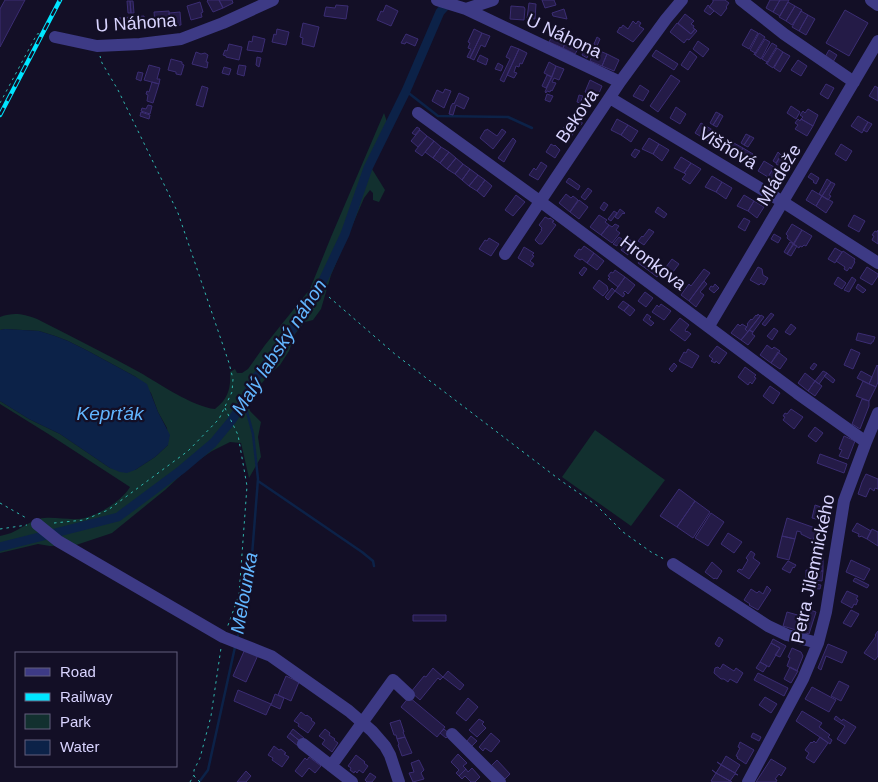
<svg xmlns="http://www.w3.org/2000/svg" width="878" height="782" font-family="Helvetica,sans-serif">
<style>
.green{fill:#12302f}
.water{fill:#0c2248}
.lines{fill:none;stroke-linecap:round;stroke-linejoin:round}
.stream{stroke:#0c2248;stroke-width:2.5}
.canal{stroke:#0c2248;stroke-width:9}
.building{fill:#241b47;stroke:#3b2d73}
.path{stroke:#2fb8b0;stroke-width:1;stroke-dasharray:2.5 4;stroke-linecap:butt}
.minor{stroke:#3d3a85;stroke-width:12}
.rail-casing{stroke:#00e5ff;stroke-width:4.5}
.rail{stroke:#130f26;stroke-width:2.5;stroke-dasharray:8;stroke-linecap:butt}
.labels{text-anchor:middle;dominant-baseline:central;stroke-width:4.5;stroke-linejoin:round;paint-order:stroke}
.street-label{font-size:18px;fill:#d9d4ff;stroke:#130f26}
.water-label{font-size:19px;font-style:italic;fill:#62b6ff;stroke:#130f26}
</style>
<rect width="100%" height="100%" fill="#130f26"/>
<path class="green" d="M384,113L390,131L372,169L385,190L379,202L373,200V193L370,190L364,198L331,275L321,309L313,320L305,322L295,334L289,351L280,365L270,374L252,394L248,403L250,411L261,422L258,437L261,457L249,478L241,443L230,442L212,451L193,464L165,490L112,533L76,545L50,546L38,544L0,553V536C4,535 8,534 11,533C21,529 28,522 39,519C51,516 66,520 78,519C95,518 122,501 130,487L50,435L0,404V401L29,419L60,434L110,468L135,470L155,457L168,445L167,428L158,412L151,393L136,377L88,351L68,341L55,336L39,331L5,329L0,330V317C15,312 22,314 37,319C71,336 106,354 139,372C160,384 193,407 215,409C228,399 231,389 230,372L235,369L237,373H242L248,369L265,345L310,289L331,237Z
M595,430L665,480L631,526L562,477Z"/>
<path class="water" d="M5,329L39,331L55,336L68,341L88,351L136,377L147,384L158,412L170,435L168,445L155,457L135,470L127,473L120,472L110,468L60,434L29,419L0,401V330Z"/>
<g class="lines">
<path class="stream" d="M406,91L438,116L508,117L532,128
M258,481L362,552L373,561L374,566
M237,639L250,581L258,479L253,434L244,401
M199,782L208,770L235,647"/>
<path class="canal" d="M0,547L118,517L181,470L213,443L232,420L244,401L254,380L301,318L318,291L345,234L368,168L406,91L440,12L450,1"/>
</g>
<path class="building" d="M5,0H25L0,47V9Z
M208,0H219L223,8L213,12L207,1Z
M219,0H232L233,3L223,8Z
M542,0H554L556,5L545,8Z
M713,0H725L729,3L726,7L727,8L721,16L709,7L713,2Z
M770,0H780L773,12L766,8Z
M780,0H789L780,16L773,12Z
M127,1H130L131,13H128Z
M130,1H133L134,13H131Z
M200,2L203,12L201,13L202,17L191,20L187,6Z
M788,2L795,6L786,21L779,17Z
M529,3L536,4L535,19L527,18Z
M336,5L348,6L346,19L324,16L326,7L335,8Z
M386,5L398,11L391,26L377,20L381,11L383,12Z
M708,5L714,11L710,15L704,11Z
M511,6L524,7L525,9L524,20L510,19Z
M795,6L802,10L792,25L786,21Z
M564,9L567,19L553,16L552,13Z
M845,10L868,23L849,56L826,43Z
M169,11L170,26L158,27V22L155,23L154,12Z
M801,11L808,15L799,31L792,27Z
M180,12L181,25L170,26L169,13Z
M685,14L694,21L691,24L694,26L693,28L695,29L691,34L678,23Z
M808,15L815,19L806,35L799,31Z
M144,16L145,24H143V28L133,30L132,17Z
M132,17L133,30H122V26H120L119,18Z
M633,21L636,24L638,21L641,23L639,26L644,29L633,42L617,32L620,27L621,28L623,25L628,29Z
M303,23L319,27L314,47L302,44L303,38L300,37Z
M677,23L691,34L695,29L697,31L689,40L687,39L684,43L670,32Z
M277,29L289,32L286,45L272,42L274,34L276,35Z
M474,29L482,33L470,58L467,57L471,49L468,48L470,43L468,42Z
M556,29L562,32L561,34L568,37L563,48L549,42Z
M751,29L758,33L749,49L742,45Z
M482,33L490,36L485,47L481,45L474,60L470,58Z
M759,33L765,37L754,55L755,53L750,50Z
M406,34L418,39L415,46L406,42L405,44L401,43Z
M253,36L265,39L262,52L247,50L249,41L252,42Z
M568,37L572,39L577,37L580,43L581,48L578,49L575,54L563,48Z
M597,37L600,39L597,46L594,44Z
M765,39L770,42L761,59L755,55Z
M698,41L709,49L703,57L693,49Z
M772,43L777,46L766,64L767,62L762,59Z
M229,44L242,47L239,60L226,57V56L223,55L225,50L227,51Z
M586,45L591,47L587,58L582,55Z
M511,46L519,49L504,82L500,80L510,59L506,57Z
M777,48L783,52L773,68L767,64Z
M519,49L527,53L522,64L520,63L519,67L516,66L514,72L517,73L514,78L507,75Z
M595,49L607,54L602,66L590,61Z
M656,50L678,64L674,70L652,56Z
M829,50L837,55L833,62L825,57Z
M690,51L697,57L688,70L681,65Z
M196,52L201,54L205,53L208,55L206,62H208L207,68L192,64Z
M783,52L790,56L780,72L774,68Z
M607,54L619,60L614,71L602,66Z
M480,55L488,59L486,65L477,61Z
M257,57L261,58L259,67L256,65Z
M171,59L182,62V64L184,65L181,75L176,74V72L168,70Z
M798,60L807,66L801,76L791,70Z
M549,62L556,66L552,77L544,73Z
M498,63L503,66L501,71L495,69Z
M149,65L160,68L157,79H160L159,84L144,80Z
M239,65L246,66L244,76L237,74Z
M556,66L564,69L559,80L554,78L552,82L556,83L552,91L551,90L550,92L547,91L546,93L545,92Z
M224,67L231,69L229,75L222,73Z
M138,72L143,73L141,81L136,79Z
M547,75L552,77L546,88L542,86Z
M671,75L680,81L658,112L650,106Z
M590,80L602,86L597,98L585,92Z
M152,82L159,84L153,103L147,101L148,95L146,94L147,91L149,92Z
M826,84L834,88L828,99L820,94Z
M640,85L649,91L643,101L633,96Z
M202,86L208,88L203,107L196,105Z
M875,86L878,88V101L869,96Z
M445,89L451,91L444,108L432,101L437,90L443,93Z
M459,93L469,98L464,109L456,105L453,115L449,114L451,106L453,103L454,104Z
M547,94L553,96L550,102L545,100Z
M579,95L583,96L580,103L577,102Z
M148,105L152,106L150,114L141,111L142,108L146,109Z
M791,106L800,112L796,119L787,113Z
M676,107L686,114L680,124L670,118Z
M808,109L818,115L813,126L801,119L803,117L800,115L803,111L805,113Z
M141,112L150,115L149,119L140,116Z
M716,112L720,114L713,125L710,123Z
M720,114L723,116L717,127L713,125Z
M571,116L578,121L582,122V124L579,126L570,138L561,132Z
M858,116L868,122L862,133L851,126Z
M617,119L628,125L621,135L611,130Z
M798,119L800,121L801,119L813,126L807,136L795,129L798,125L795,123Z
M868,122L872,124L867,132L863,130Z
M701,123L711,129L705,139L695,133Z
M628,125L638,131L631,142L621,135Z
M417,127L420,129L415,135L412,133Z
M487,129L497,136L502,129L506,132L493,149L480,138L485,130H487Z
M711,129L721,135L715,145L705,139Z
M420,130L427,136L418,147L411,141Z
M746,134L750,136L744,145L741,143Z
M427,136L434,141L422,156L415,151Z
M750,136L754,138L748,147L744,145Z
M513,138L516,141L504,162L498,158Z
M649,138L659,144L653,154L642,149Z
M434,141L441,147L433,158L425,152Z
M732,142L743,148L736,158L726,152Z
M551,144L554,146L555,145L560,150L555,158L546,152Z
M659,144L669,150L662,161L653,154Z
M841,144L852,151L846,161L835,154Z
M441,147L449,152L440,163L433,158Z
M743,148L753,154L747,164L736,158Z
M635,149L640,151L635,158L631,155Z
M449,152L456,158L447,169L440,163Z
M778,152L781,155L776,163L773,161Z
M781,155L785,157L780,166L776,164Z
M681,157L691,163L684,173L674,168Z
M456,158L463,164L455,174L447,169Z
M764,161L774,167L768,177L758,171Z
M541,162L547,166L538,180L529,175L534,168L536,170Z
M691,163L701,169L690,184L682,179L686,174L684,173Z
M463,164L470,169L462,180L455,174Z
M774,167L784,173L778,183L768,177Z
M470,169L478,175L469,186L462,180Z
M811,173L819,178L816,184L813,182L814,181L808,177Z
M478,175L485,180L477,191L469,186Z
M712,176L722,182L716,192L705,187Z
M569,178L580,186L578,190L566,182Z
M827,179L831,182L822,196L819,194Z
M485,180L492,186L484,197L477,191Z
M722,182L732,188L726,199L716,192Z
M831,182L835,184L829,195L831,196L828,200L822,196Z
M588,188L592,191L585,200L581,197Z
M812,190L822,196L816,206L806,200Z
M566,194L571,198L573,196L578,200L570,212L559,203Z
M516,195L525,202L513,216L505,210Z
M744,195L754,201L748,211L737,206Z
M822,196L833,202L826,213L816,206Z
M579,200L588,207L579,219L570,212Z
M754,201L764,207L757,218L748,211Z
M604,202L608,205L604,211L600,208Z
M658,207L667,214L664,218L655,212Z
M620,209L625,213L624,214L623,213L618,219L615,217Z
M614,211L617,213L611,221L608,219Z
M599,215L607,220L605,222L609,225L601,235L590,227Z
M854,215L865,221L859,232L848,226Z
M545,217L549,219L550,218L554,221L552,222L556,225L542,244H539L535,240L542,230H541L542,228L539,225Z
M744,218L750,221L745,231L738,227Z
M615,224L619,226L616,230L620,233L612,243L601,235L609,225L612,227Z
M792,224L802,230L794,244L787,238L788,236L786,234Z
M649,229L654,232L644,245L638,241L642,236L643,237Z
M802,230L812,236L806,246L804,245L802,247L800,246L799,248L793,244Z
M878,230V244L872,240L874,236L872,235L875,231L877,232Z
M774,234L781,238L778,243L771,239Z
M619,237L622,239L617,246L613,244Z
M489,238L499,244L491,256L479,249L485,240L487,241Z
M629,239L639,247L632,256L629,254L628,255L621,250Z
M790,242L794,244L787,254L784,252Z
M793,244L797,246L791,256L787,254Z
M584,246L594,253L587,263L582,259L580,260L574,256L579,249L581,250Z
M524,247L534,253L532,255L534,256L530,261L534,264L532,267L518,258Z
M835,248L842,252L835,263L828,259Z
M843,251L855,259L854,261L855,262L851,269L850,267L847,271L844,269L845,267L836,261Z
M594,253L604,261L597,270L587,263Z
M645,254L648,257L649,255L656,260L648,270L638,263Z
M672,259L679,264L670,276L663,271Z
M654,261L664,268L657,277L648,270Z
M584,267L587,269L582,276L579,273Z
M758,267L762,269L763,275L768,278L764,285L761,283L759,285L750,280Z
M867,267L878,274V276L872,285L860,278Z
M704,269L710,273L689,301L681,295L689,284L691,286Z
M615,270L625,277L618,287L608,279L610,277L608,276L611,272L613,273Z
M625,277L635,285L628,294L625,291L623,293L625,294L623,297L615,291Z
M838,277L846,283L842,289L834,284Z
M852,277L856,280L849,292L844,290Z
M599,280L607,286L608,290L603,296L593,288Z
M704,281L707,284L700,292L704,295L696,307L689,301Z
M715,284L719,288L714,293L709,289L711,286L713,287Z
M858,284L866,290L863,293L856,288Z
M612,288L615,291L608,300L605,297Z
M645,292L653,298L646,307L638,301Z
M623,301L629,305L624,311L618,307Z
M661,304L671,311L664,320L652,312L657,305L659,307Z
M629,305L635,310L630,316L624,311Z
M771,313L774,315L765,326L762,324Z
M647,314L651,317L649,319L654,323L651,326L643,320Z
M758,314L760,316L748,332L745,329L748,325L747,324L751,319L752,320L756,315L757,316Z
M761,315L764,317L753,332L749,330Z
M680,318L689,325L685,330L686,332L687,331L691,334L685,341L670,330Z
M738,324L740,326L742,324L747,327L745,329L748,332L741,340L731,333Z
M791,324L796,328L790,335L785,332Z
M774,328L778,331L772,340L767,336Z
M749,330L753,332L752,334L755,336L748,345L741,340Z
M858,333L875,337L873,342H872L871,344L856,340Z
M767,345L772,349L774,347L780,351L771,363L760,355Z
M717,346L727,353L719,364L716,361L715,363L711,361L713,359L709,356Z
M688,349L699,356L692,368L679,361L684,352L686,353Z
M851,349L860,353L853,369L844,365Z
M778,352L787,359L780,369L771,363Z
M674,363L677,366L672,372L669,369Z
M814,363L817,365L813,370L810,368Z
M877,365L878,366V382L876,387L869,384Z
M745,367L756,375L754,377L756,378L752,384L750,382L748,385L738,377Z
M823,371L827,373L819,384L815,381Z
M861,371L872,377L869,384L857,378Z
M805,373L815,381L808,391L798,383Z
M827,373L835,380L833,383L824,376Z
M815,381L822,386L815,396L808,391Z
M863,381L876,387L869,401L856,396Z
M770,386L780,393L773,404L763,396Z
M862,399L869,401V406L860,429L852,424Z
M791,409L803,417L794,429L783,420L785,417L783,416L785,413L787,414Z
M815,427L823,433L816,442L808,436Z
M844,436L855,441L848,459L839,456L842,450L839,449Z
M820,454L847,464L844,473L817,463Z
M866,474L878,479V489L875,488L874,491L870,488L866,497L858,494L862,482Z
M679,489L695,501L677,527L660,516Z
M695,501L710,512L693,538L677,527Z
M815,505L827,509L824,521L812,518Z
M711,513L724,522L708,546L695,538Z
M787,518L818,529L813,540L801,534V532L797,531L795,539L782,536Z
M857,523L871,531L867,539L861,536L860,537L858,536L859,534L852,531Z
M872,529L878,532V546L867,539Z
M728,533L742,542L734,553L721,544Z
M782,536L795,539L789,560L777,557Z
M751,551L755,554L753,558L760,563L749,579L737,571L739,569L742,570L748,560L746,558Z
M812,556L823,557V571L811,570Z
M851,560L870,569L864,580L846,572Z
M788,561L796,565L794,568L793,567L790,573L782,569Z
M712,562L722,571L717,579L715,578L714,579L705,572Z
M806,570L823,571L822,581L806,579Z
M855,578L869,585L867,588L853,581Z
M811,583L821,585L820,589L810,588Z
M767,586L771,590L758,610L749,605L750,604L744,600L751,589L757,593L759,591L763,594Z
M847,591L858,596L856,599L858,600L856,605L854,604L852,608L841,602Z
M802,607L816,612L809,634L783,626L787,612L801,616Z
M851,610L859,614L851,627L843,623Z
M413,615H446V621H413Z
M878,631V656L875,660L864,653L876,636L875,635Z
M719,637L723,640L719,647L715,644Z
M773,639L786,646L780,657L775,655L780,648L771,643Z
M771,643L780,648L769,667L760,662Z
M828,644L847,652L842,663L826,656L821,670L818,668Z
M792,648L801,652L803,656L797,671L787,666L790,658L788,657Z
M245,649L258,655L246,682L233,676Z
M760,662L767,666L763,672L756,668Z
M723,664L734,671L736,668L743,673L737,683L730,679L728,682L724,679H721L714,673L715,668L718,667L720,669Z
M790,667L798,671L791,683L784,679Z
M433,668L443,677L440,680L438,678L420,700L411,692L424,676L426,677Z
M448,671L464,685L460,690L443,677Z
M758,673L788,688L784,696L754,680Z
M286,676L299,682L291,701L278,695Z
M839,681L849,686L841,701L831,696Z
M812,687L836,700L829,712L805,699Z
M238,690L271,704L266,715L234,701Z
M275,694L284,698L280,709L271,705Z
M409,697L445,727L437,737L401,707Z
M765,697L777,704L771,713L759,705Z
M468,698L478,707L466,721L456,713Z
M802,711L822,723L819,727L830,735L828,737L832,740L830,744L796,721Z
M301,712L306,716L307,715L312,719L311,720L315,723L308,733L298,726L299,724L294,721Z
M836,716L842,721L843,719L856,727L845,744L837,739L845,726L834,719Z
M479,719L484,722L482,724L486,728L477,737L469,730Z
M400,720L404,732H403L405,737L397,739L396,735H394L390,723Z
M293,729L304,738L301,742L290,733Z
M325,729L330,733L329,735L335,739L334,740L338,743L332,752L322,744L325,740L319,736Z
M444,729L450,734L446,738L440,733Z
M290,733L301,742L298,746L287,737Z
M491,733L500,741L491,752L485,748L483,751L479,747Z
M753,733L761,737L759,741L751,737Z
M471,736L477,741L472,746L467,741Z
M405,737L412,753L402,756L398,745L399,744L397,739Z
M820,737L828,743L814,763L806,758L809,753L805,750L811,742L812,743L814,741L816,743Z
M740,742L754,750L746,764L737,758L738,757L736,756L740,748L738,747Z
M274,746L279,750L281,749L286,753L284,754L289,757L282,767L272,760L273,758L268,755Z
M458,754L467,763L463,766L466,769L459,776L456,773L459,770L451,762Z
M356,755L365,762L364,763L368,766L363,773L359,770L357,773L355,771L354,773L350,770L351,768L348,766Z
M726,756L740,765L735,773L721,765Z
M309,757L321,766L315,773L309,768L302,777L295,771L305,758L307,760Z
M771,759L786,768L781,776L779,774L775,779L777,780L776,782H756Z
M419,760L424,770L421,773L424,779L413,782L409,773L414,772L411,763Z
M497,760L510,774L505,779L491,766Z
M717,762L738,775L735,774L730,781L716,773L721,765Z
M472,768L480,777L475,782H471L465,776L462,779L459,776L466,769L468,772Z
M712,770L716,773L732,782H713L711,781L716,773Z
M246,771L251,776L246,782H237Z
M370,773L376,777L372,782H367L365,780Z"/>
<g class="lines">
<path class="path" d="M0,103L37,34L45,33
M329,297L396,355L560,480L596,505L623,532L651,552L664,559
M225,408L238,435L247,486L239,595L227,628
M0,503L28,519
M54,523L84,520L108,510L188,451L219,419L232,392L233,379L229,363L178,213L118,90L102,63L100,56
M0,529L27,525
M190,782L194,775
M200,782L194,776V770L200,758L211,716L221,648"/>
<path class="minor" d="M437,0L466,9L620,82
M741,0L784,34L854,82
M871,0L878,5
M466,9L493,0
M55,37L97,46L140,44L181,39L223,23L273,0
M610,98L783,202L878,263
M418,113L541,202L797,393L866,442
M505,254L620,82L666,19L682,0
M709,326L878,41
M37,524L58,541L223,637L271,656L349,711L372,731L385,746L390,755L399,782
M673,564L768,626L787,635L818,643
M452,734L500,782
M303,744L352,782
M331,766L393,680L409,695
M748,782L803,679L818,643L826,612L844,501L866,442L878,413"/>
<defs>
<path id="rail" d="M0,115L60,0"/>
</defs>
<use href="#rail" class="rail-casing"/>
<use href="#rail" class="rail"/>
</g>
<g class="labels">
<g class="street-label">
<text transform="translate(136 23) rotate(-4)">U Náhona</text>
<text transform="translate(564 36) rotate(25)">U Náhona</text>
<text transform="translate(577 116) rotate(-56)">Bekova</text>
<text transform="translate(728 148) rotate(31)">Višňová</text>
<text transform="translate(779 175) rotate(-59)">Mládeže</text>
<text transform="translate(653 263) rotate(37)">Hronkova</text>
<text transform="translate(813 569) rotate(-78)">Petra Jilemnického</text>
</g>
<g class="water-label">
<text transform="translate(279 347) rotate(-57)">Malý labský náhon</text>
<text x="110" y="413">Keprťák</text>
<text transform="translate(244 593) rotate(-80)">Melounka</text>
</g>
</g>
<rect x="15" y="652" width="162" height="115" fill="#130f26" stroke="#625e7d"/>
<rect x="25" y="668" width="25" height="8" fill="#3d3a85" stroke="#625e7d"/>
<text x="60" y="677" font-size="15" fill="#d9d4ff">Road</text>
<rect x="25" y="693" width="25" height="8" fill="#00e5ff" stroke="#625e7d"/>
<text x="60" y="702" font-size="15" fill="#d9d4ff">Railway</text>
<rect x="25" y="714" width="25" height="15" fill="#12302f" stroke="#625e7d"/>
<text x="60" y="727" font-size="15" fill="#d9d4ff">Park</text>
<rect x="25" y="740" width="25" height="15" fill="#0c2248" stroke="#625e7d"/>
<text x="60" y="752" font-size="15" fill="#d9d4ff">Water</text>
</svg>
